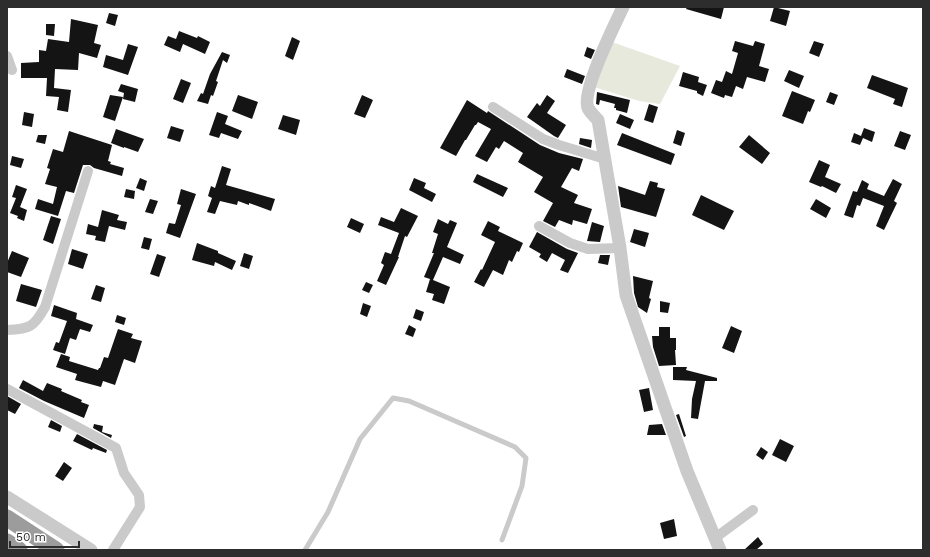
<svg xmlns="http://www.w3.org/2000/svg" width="930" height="557" font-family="'Work Sans',sans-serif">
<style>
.green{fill:#e6e9dc}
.building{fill:#141414}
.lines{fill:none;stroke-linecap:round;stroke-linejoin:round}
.service{stroke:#cacaca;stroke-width:5}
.minor{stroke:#cacaca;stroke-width:10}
.tertiary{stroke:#cacaca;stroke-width:13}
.trunk{stroke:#9c9c9c;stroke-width:17}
</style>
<rect width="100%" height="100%" fill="#fff"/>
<path class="green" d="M612,42L680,66L660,104L639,101L594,87Z"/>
<path class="building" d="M687,7H724L721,19L686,9Z
M774,7L790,11L786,26L770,21Z
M109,13L118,15L115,26L106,23Z
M71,19L98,25L94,43L101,45L97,58L79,53L78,70L55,69L54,88L71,90L68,112L57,110L59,97L46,96L47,78H21V63L39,62V50L46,51L48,39L69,42Z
M46,24H55L54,36L46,35Z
M179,31L197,38L198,36L210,42L205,54L183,44L180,52L164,45L168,36L176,39Z
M292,37L300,41L293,60L285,56Z
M735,41L753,46L755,41L765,44L759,66L769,69L765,82L747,77L743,89L736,86L732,97L725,95L724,98L711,93L716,80L722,82L726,71L732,74L738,53L732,51Z
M814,41L824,44L819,57L809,53Z
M128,44L138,47L128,75L103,67L106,55L123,60Z
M587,47L595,50L591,59L584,56Z
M222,52L230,55L227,63L223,60L216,81L218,82L213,96L211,95L208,104L197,101L201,93L203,94L210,74Z
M567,69L585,76L582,84L564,77Z
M789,70L804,76L799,88L784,81Z
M683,72L699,77L698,82L707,85L703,96L697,93V91L679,86Z
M872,75L908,88L902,107L893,104L895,99L867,88Z
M181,79L191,83L183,103L173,99Z
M121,84L138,89L135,102L123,99L124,93L118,91Z
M792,91L815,100L810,112L808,111L803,124L782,116Z
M597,92L630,100L627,113L616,110V108H614L615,104L600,100L599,105L596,104Z
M830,92L838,95L834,105L826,102Z
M110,95L123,97L115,121L103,117Z
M238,95L258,102L252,119L232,111Z
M362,95L373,100L365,118L354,114Z
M547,95L555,101L547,113L566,125L558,138L554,136L527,117L537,103L540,106Z
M467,100L487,113L488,111L540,145L559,153L583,159L579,171L572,168L561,187L578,195L574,203L592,209L587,224L573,220L572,225L559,220L555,227L543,221L553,203L534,192L543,177L518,162L523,153L504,141L499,149L496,147L487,162L475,156L491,129L478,122L476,125H475L466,140H465L456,156L440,148Z
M649,104L658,107L653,123L644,120Z
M24,112L34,114L32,127L22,125Z
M217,112L228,116L225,124L242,131L238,139L221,133L219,138L209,135Z
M620,114L634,120L630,129L616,123Z
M283,115L300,120L296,135L278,129Z
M171,126L184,130L180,142L167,138Z
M864,128L875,132L872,142L863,138L860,145L851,142L854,133L861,136Z
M116,129L144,139L138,152L124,147V148L111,143Z
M677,130L685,133L681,146L673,143Z
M69,131L112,145L108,161L111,162L110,164L124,168L122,176L94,168L90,165H83L74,193L66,191L58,216L35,209L38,199L53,204L57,187L45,184L50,169L47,168L53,149L63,152Z
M900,131L911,135L905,150L894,146Z
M622,133L675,154L671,165L617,145Z
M38,135H47L45,144L36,142Z
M749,135L770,153L762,164L739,147Z
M580,138L592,140L591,148L579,144Z
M12,156L24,159L21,168L10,165Z
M819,160L830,165L825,177L841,184L836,193L822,186L821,187L809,182Z
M222,166L231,169L226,185L275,199L271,211L249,203V205L238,201L237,205L220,201L215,214L207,212L212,198L208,196L211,186L215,188Z
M477,174L508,188L503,197L473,182Z
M140,178L147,181L144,191L136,188Z
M414,178L426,183L424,188L436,194L432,202L409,190Z
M893,179L902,184L894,201L897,203L884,230L876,226L884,206L863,198L860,206L857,205L853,218L844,215L853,191L857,192L862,180L869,184L867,189L884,196Z
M650,181L658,183L657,187L665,189L656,217L621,207L618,186L645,195Z
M16,185L27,189L20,207L27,210L24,221L17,218L18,216L10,213L16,198L12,197Z
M126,189L135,191L134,199L124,197Z
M181,189L196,194L180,238L166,233L169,223L175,224L181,205L177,204Z
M701,195L734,211L724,230L692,215Z
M150,199L158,201L153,214L145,212Z
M816,199L831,208L826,218L810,209Z
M401,208L418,216L407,237L405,236L398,257H399L386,285L377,281L384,265L381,263L385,252L391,254L399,233L378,225L381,217L394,222Z
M102,210L119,215L117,220L127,222L125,230L109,226L105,242L95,240L96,236L86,234L88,224L98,227Z
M51,216L61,219L53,244L43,240Z
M351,218L364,224L360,233L347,227Z
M438,219L448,224L450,220L457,223L447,247L464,255L460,264L443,257L433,280L450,287L444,304L432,300L434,294L426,292L430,279L433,280L424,277L434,253H432L438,234L433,232Z
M488,221L500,227L498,231L523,243L519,252L517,251L512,262L509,260L503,275L493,270L484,287L474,282L481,269L482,270L495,242L481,235Z
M592,222L604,226L600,242L587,241Z
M634,229L649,233L645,247L630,242Z
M537,232L567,249L578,253L568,273L560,270L565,260L552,253L547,262L539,257L541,254L529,247Z
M144,237L152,239L149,250L141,248Z
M197,243L218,251V253L236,261L232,270L215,262L214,266L192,260Z
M72,249L88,254L83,269L68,264Z
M12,251L29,258L21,277L7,272V263Z
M244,253L253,256L249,269L240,266Z
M157,254L166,257L159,277L150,274Z
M600,255H610L608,265L598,263Z
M633,276L653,281L649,298L651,299L647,313L638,307L634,293Z
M366,282L373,285L369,293L362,290Z
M21,284L42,290L36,307L16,301Z
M96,285L105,288L101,302L91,299Z
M660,301L670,303L668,313L660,312Z
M363,303L371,306L367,317L360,314Z
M54,305L77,313L76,319L93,325L90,332L80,329L76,340L70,338L65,354L53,350L56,342L59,343L67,321L51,316Z
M416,309L424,312L421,321L413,318Z
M117,315L126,318L124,325L115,322Z
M409,325L416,329L413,337L405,334Z
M731,326L742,331L734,353L722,348Z
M659,327H670V338H676V350H675L676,365L659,366L653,347L652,336H659Z
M118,329L133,334L131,338L142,341L135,363L124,359L115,385L103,381L101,387L75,380L77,374L56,367L61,354L70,357L69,361L98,370L99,368H100L104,357L108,358Z
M673,367H687L686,370L717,378V381H705L698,419L691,418L692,399L696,381L673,380Z
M23,380L43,391L47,383L62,389L61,391L82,400L81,402L89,405L84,418L44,401L19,388Z
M649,388L653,410L644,412L639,390Z
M7,396L21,404L15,414L7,410Z
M679,414L686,436L684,437L676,415Z
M51,420L62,426L60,432L48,427Z
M94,424L103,426L102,432L112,435L111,438L93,428Z
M662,424L666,435H647L649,425Z
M77,434L107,450L106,453L93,448L92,450L73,441Z
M780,439L794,446L786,462L772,455Z
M761,447L768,452L763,460L756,455Z
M64,462L72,468L63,481L55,476Z
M674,519L677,536L664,539L660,523Z
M758,537L763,544L756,550H744Z"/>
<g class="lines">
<path class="service" d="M305,550L328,512L360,439L393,398L409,401L515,447L526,458L522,486L502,540"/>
<path class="minor" d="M7,56L12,70
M493,107L543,139L559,145L605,159
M539,226L570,243L588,249L620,248
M7,330C30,329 34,327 45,307L88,171
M7,389L116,448L124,473L139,495L140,507L113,550
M715,538L753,510"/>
<path class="tertiary" d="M623,7C615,24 581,92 588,108C590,112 595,117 598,120L620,248L626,295L687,471L720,550
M7,497L91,550"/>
<path class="trunk" d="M7,518L56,550
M7,542L19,550"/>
</g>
<rect width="930" height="557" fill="none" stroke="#2d2d2d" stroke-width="16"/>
<path d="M10 541v6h69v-6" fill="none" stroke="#2d2d2d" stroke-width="2"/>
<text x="16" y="541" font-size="12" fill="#2d2d2d" stroke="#ffffff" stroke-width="3" paint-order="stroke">50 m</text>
</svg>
